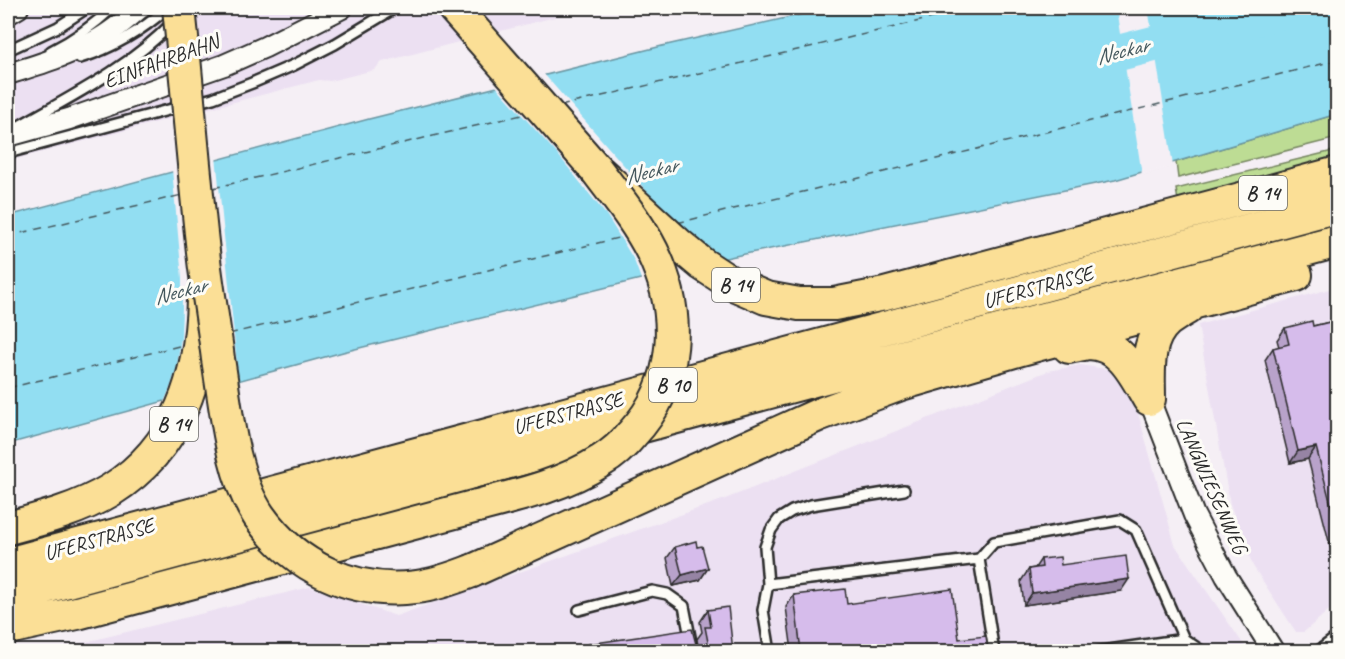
<svg xmlns="http://www.w3.org/2000/svg" width="1345" height="659" font-family="Caveat,sans-serif">
<style>
.built{fill:#ece0f2}
.green{fill:#bddc94;stroke:#748460;stroke-width:1.5}
.water{fill:#92def2;stroke:#6996a2;stroke-width:1.5;fill-rule:evenodd}
.pier{fill:#f5eff5;fill-rule:evenodd}
.lines{fill:none;stroke-linecap:round;stroke-linejoin:round}
.river{stroke:#92def2;stroke-width:36}
.ferry{stroke:#45585d;stroke-width:1.5;stroke-dasharray:8 6;stroke-linecap:butt}
.service-casing{stroke:#2b2b2b;stroke-width:14}
.minor-casing{stroke:#2b2b2b;stroke-width:24}
.trunk-casing{stroke:#2b2b2b;stroke-width:36}
.service{stroke:#fdfcf7;stroke-width:9}
.minor{stroke:#fdfcf7;stroke-width:20}
.trunk{stroke:#fbdf96;stroke-width:32}
.trunk-bridge-casing{stroke:#2b2b2b;stroke-width:36;stroke-linecap:butt}
.trunk-bridge{stroke:#fbdf96;stroke-width:32}
.wall{fill:#b8a2ca;stroke:#2b2b2b;stroke-width:1.5}
.shaded-wall{fill:#9684a4;stroke:#2b2b2b;stroke-width:1.5}
.building{fill:#d6bceb;stroke:#2b2b2b;stroke-width:1.5}
.labels{text-anchor:middle;dominant-baseline:central;stroke-width:6;stroke-linejoin:round;paint-order:stroke}
.shield{fill:#fdfcf7;stroke:#6a6a68;stroke-width:1.5}
.shield-label{font-size:20px;font-weight:bold;fill:#2b2b2b}
.street-label{font-size:21px;fill:#2b2b2b;stroke:#fdfcf7}
.water-label{font-size:22px;font-style:italic;fill:#45585d;stroke:#fdfcf7}
</style>
<rect width="100%" height="100%" fill="#f5eff5"/>
<filter id="ink" filterUnits="userSpaceOnUse"><feTurbulence type="fractalNoise" baseFrequency=".0167" numOctaves="2"/><feDisplacementMap in="SourceGraphic" scale="12" xChannelSelector="R" yChannelSelector="G"/><feConvolveMatrix kernelMatrix="1 2 1 2 8 2 1 2 1" color-interpolation-filters="sRGB"/></filter>
<g filter="url(#ink)">
<path class="built" d="M8,8H589L382,62L374,70L330,81L319,80L8,161Z
M1337,287V603L1304,632H1296L1253,566L1230,504L1198,325Z
M1080,365L1112,370L1136,406L1175,545L1248,651L45,652L310,587L396,616L725,499L1048,371Z"/>
<path class="green" d="M1337,114V138L1178,178L1176,162Z
M1337,150V162L1179,206L1176,189Z"/>
<path class="water" d="M830,8H1337V114L1115,180L730,257L343,352L8,444V216L369,119L662,46ZM1146,37L1155,43L1149,53L1125,57L1122,55L1120,44L1122,41Z"/>
<path class="pier" d="M1116,8H1148L1154,44L1173,166L1142,175ZM1146,41L1151,44L1147,50L1124,53L1123,45L1124,44Z
M543,73L657,203L691,237L723,262L642,282L634,260L607,216L559,156L495,85Z
M216,156L239,384L163,404L171,386L177,366L181,337L182,308V278L172,169Z"/>
<g class="lines">
<path class="river" d="M1075,64L1295,8"/>
<path class="ferry" d="M560,106L975,8
M213,188L526,114
M677,223L1338,60
M8,236L182,195
M229,334L626,236
M8,388L183,345"/>
<defs>
<path id="service" d="M8,50L58,27L87,8
M51,51C73,40 94,25 112,8
M80,58C111,49 143,30 167,8
M21,125C74,95 130,67 173,22
M8,153L213,98L252,83L294,65L335,44L395,8
M904,490L811,505L792,511L779,519L771,530L765,547L768,584L979,559
M768,584L763,610L770,652
M579,610L652,591L667,594L684,606L693,652
M994,652L979,559L994,542L1120,520L1136,530L1184,639L1203,652
M1095,652L1184,639
M1317,652L1338,636"/>
<path id="minor" d="M8,14L18,8
M8,74C37,65 67,56 95,41C112,32 126,20 140,8
M8,136L69,119L224,65L265,47L342,8
M1149,399L1194,515L1226,576L1274,652"/>
<path id="trunk" d="M454,8L595,168L678,244L702,264L731,283L766,298L799,304H834L885,294L1338,173
M1069,347C1075,346 1082,344 1088,343C1121,343 1135,375 1149,399
M1149,398C1149,372 1145,340 1167,321C1173,316 1180,312 1187,308
M8,528C42,519 80,509 111,490C179,447 201,377 203,300
M8,564L1338,206
M472,571L818,415L901,384L1018,350L1296,275
M8,597L825,377L1338,241
M8,628L77,613L477,506"/>
</defs>
<use href="#service" class="service-casing"/>
<use href="#minor" class="minor-casing"/>
<use href="#trunk" class="trunk-casing"/>
<use href="#service" class="service"/>
<use href="#minor" class="minor"/>
<use href="#trunk" class="trunk"/>
<defs>
<path id="trunk-bridge" d="M179,8C188,92 194,176 204,260C208,293 214,326 218,359C226,407 231,475 259,516C295,567 353,595 416,587C435,585 454,578 472,571
M477,506C520,495 563,485 601,461C613,454 623,445 632,434C680,383 682,312 652,251C637,221 615,195 595,168"/>
</defs>
<use href="#trunk-bridge" class="trunk-bridge-casing"/>
<use href="#trunk-bridge" class="trunk-bridge"/>
</g>
<path class="wall" d="M519,8H548L521,14Z
M1338,320V569H1336L1308,459L1290,463L1265,360L1273,348L1279,347L1277,340L1285,328L1313,326Z
M675,547H697L708,568L700,580L673,586L667,558Z
M1041,559L1061,565L1121,591L1024,605L1021,581L1029,569L1035,568Z
M794,595L847,604L959,639L988,651H792L786,607Z
M708,610L733,651H584L589,644H696L698,646L697,639L702,632L700,622Z"/>
<path class="shaded-wall" d="M535,8H548L521,14L523,10Z
M1316,447L1308,459L1290,463L1298,451Z
M708,568L700,580L673,586L682,575Z
M1129,579L1121,591L1024,605L1032,593Z"/>
<path class="building" d="M523,8H535L523,10Z
M1338,320V532L1316,447L1298,451L1273,348L1289,344L1285,328L1312,321L1313,326Z
M696,541L697,547L702,546L708,568L682,575L675,547Z
M1126,556L1129,579L1032,593L1029,569L1042,567L1041,559L1060,557L1061,565Z
M845,589L847,604L952,589L959,639L986,636L988,651H801L794,595Z
M728,607L733,651H590L589,644L692,629L696,644L699,647H703L708,642L705,627H711L708,610Z"/>
</g>
<g class="labels">
<g class="shield">
<rect x="1239" y="176" width="48" height="34" rx="4.5"/>
<rect x="712" y="268" width="48" height="34" rx="4.5"/>
<rect x="649" y="368" width="48" height="34" rx="4.5"/>
<rect x="150" y="407" width="48" height="34" rx="4.5"/>
</g>
<g class="shield-label">
<text x="1263" y="193">B 14</text>
<text x="736" y="285">B 14</text>
<text x="673" y="385">B 10</text>
<text x="174" y="424">B 14</text>
</g>
<g class="street-label">
<text transform="translate(161 61) rotate(-20)">EINFAHRBAHN</text>
<text transform="translate(1038 287) rotate(-15)">UFERSTRASSE</text>
<text transform="translate(568 413) rotate(-15)">UFERSTRASSE</text>
<text transform="translate(1212 486) rotate(66)">LANGWIESENWEG</text>
<text transform="translate(99 539) rotate(-15)">UFERSTRASSE</text>
</g>
<g class="water-label">
<text transform="translate(1122 51) rotate(-14)">Neckar</text>
<text transform="translate(651 171) rotate(-14)">Neckar</text>
<text transform="translate(180 291) rotate(-14)">Neckar</text>
</g>
</g>
<rect width="1345" height="659" fill="none" stroke="#fdfcf7" stroke-width="30"/>
<rect x="15" y="15" width="1315" height="629" fill="none" stroke="#2b2b2b" stroke-width="2" filter="url(#ink)"/>
</svg>
